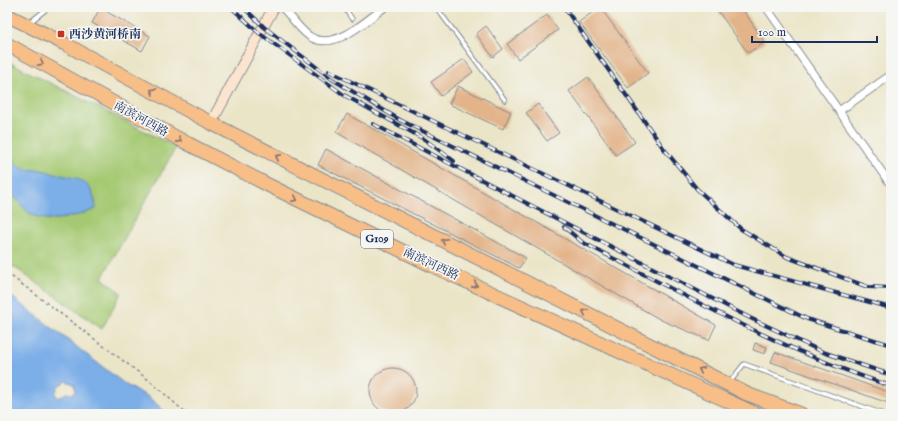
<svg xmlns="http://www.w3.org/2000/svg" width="898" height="421" font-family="'IM FELL English','Noto Serif SC',serif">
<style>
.green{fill:#a5c972;stroke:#607c68}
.water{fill:#7baee8;stroke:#4b6ea3;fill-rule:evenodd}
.building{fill:#e3b48a}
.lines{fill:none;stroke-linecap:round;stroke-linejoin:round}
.lane-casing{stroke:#838a93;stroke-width:5.5}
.street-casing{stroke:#838a93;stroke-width:9}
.secondary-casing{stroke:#838a93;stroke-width:12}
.highway-casing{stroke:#838a93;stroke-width:15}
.path{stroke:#838a93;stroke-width:1.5;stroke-dasharray:3 3;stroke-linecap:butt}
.lane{stroke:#fff;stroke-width:3.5}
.street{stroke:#fff;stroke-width:7}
.secondary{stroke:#fce5cf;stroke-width:10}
.highway{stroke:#f7be88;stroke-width:13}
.rail-casing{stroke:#1b2f5e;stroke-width:4}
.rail{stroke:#f6f6f2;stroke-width:2.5;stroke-dasharray:8;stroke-linecap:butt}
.oneway{stroke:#7e6f71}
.poi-dot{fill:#c8321e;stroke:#f6f6f2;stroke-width:1.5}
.labels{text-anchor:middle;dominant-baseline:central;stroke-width:3.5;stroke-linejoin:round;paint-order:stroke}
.shield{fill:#f6f6f2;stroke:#5d6b8a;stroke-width:1}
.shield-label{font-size:11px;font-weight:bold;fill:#1b2f5e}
.poi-label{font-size:12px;font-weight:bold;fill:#1b2f5e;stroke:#f6f6f2;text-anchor:start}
.street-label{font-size:12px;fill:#1b2f5e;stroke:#f6f6f2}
</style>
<rect width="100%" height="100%" fill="#f6f6f2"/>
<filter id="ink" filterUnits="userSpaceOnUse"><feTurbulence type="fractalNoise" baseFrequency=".025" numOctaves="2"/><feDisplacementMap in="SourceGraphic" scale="8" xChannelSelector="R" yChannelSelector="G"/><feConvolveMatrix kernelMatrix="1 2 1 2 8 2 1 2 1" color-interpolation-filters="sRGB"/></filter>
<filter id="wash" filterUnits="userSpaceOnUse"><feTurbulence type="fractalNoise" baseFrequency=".012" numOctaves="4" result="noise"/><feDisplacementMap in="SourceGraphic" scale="16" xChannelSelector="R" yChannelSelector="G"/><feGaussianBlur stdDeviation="0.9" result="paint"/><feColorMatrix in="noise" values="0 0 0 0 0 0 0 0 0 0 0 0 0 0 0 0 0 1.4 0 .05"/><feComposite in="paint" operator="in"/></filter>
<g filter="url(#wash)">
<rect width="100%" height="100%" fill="#ebe5c8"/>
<path class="green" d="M7,61L176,147L102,278L121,293L102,329L7,262Z"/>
<path class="water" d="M7,148C10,153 12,161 16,164C23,171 31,169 40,170C45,170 50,173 55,174C78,178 94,180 96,209C77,216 44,227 27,211C20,205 17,196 7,192Z
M7,293L126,385L147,396L168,414H7ZM66,381L74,384L76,391L72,394L66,393L59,398L55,394L58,386Z"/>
<g id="blocks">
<path class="building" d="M600,7L648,73L628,88L579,22Z
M715,7H741L765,42L748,53Z
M100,8L150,36L142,51L92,23Z
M547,15L558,30L518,59L507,44Z
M486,26L503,49L493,57L476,34Z
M464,59L473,72L441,96L431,82Z
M588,77L635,142L616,155L569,91Z
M458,86L511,112L503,129L449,104Z
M538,104L559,133L547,141L526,113Z
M347,114L716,325L709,340L661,320L336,132Z
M326,149L526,258L519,268L318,165Z
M755,343L767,347L765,354L753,350Z
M775,352L891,393V404L771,362Z
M370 391a23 23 0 1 1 46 0a23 23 0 1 1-46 0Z"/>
</g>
</g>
<g filter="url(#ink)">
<use href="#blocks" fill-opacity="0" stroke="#838a93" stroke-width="1"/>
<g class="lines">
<defs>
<path id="lane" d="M344,7L352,19
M436,7L505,100
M610,8V7
M29,23L49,7
M730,382L744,364L883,414"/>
<path id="street" d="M282,7C291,16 298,28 309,36C334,53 365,21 385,7
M766,7L891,185
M839,111L891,75"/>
<path id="secondary" d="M211,123L274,7"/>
<path id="highway" d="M7,15L65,44L211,123L747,394L801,414
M7,44L181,140L268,185L437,268L756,414"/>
</defs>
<use href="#lane" class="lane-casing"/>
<use href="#street" class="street-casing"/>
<use href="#secondary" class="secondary-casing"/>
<use href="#highway" class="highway-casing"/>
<path class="path" d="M7,273L150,381L187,414"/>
<use href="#lane" class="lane"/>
<use href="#street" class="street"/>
<use href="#secondary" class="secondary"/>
<use href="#highway" class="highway"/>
<defs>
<path id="rail" d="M231,7L259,33L344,95L424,139L454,161
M243,7L264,27L332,79L400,120L807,319L891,345
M564,7L664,149L697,189L741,229L787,257L868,287L891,288
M329,71L734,265L891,308
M373,124L750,318L823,352L891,375
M564,227L582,242C683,294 782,351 891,386"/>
</defs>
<use href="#rail" class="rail-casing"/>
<use href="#rail" class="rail"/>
</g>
<defs><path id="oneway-chevron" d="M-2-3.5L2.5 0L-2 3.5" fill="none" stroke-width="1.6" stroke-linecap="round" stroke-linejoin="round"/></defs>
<g class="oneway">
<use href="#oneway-chevron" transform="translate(41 63) rotate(29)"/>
<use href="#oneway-chevron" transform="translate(153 91) rotate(-151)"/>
<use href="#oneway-chevron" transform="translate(179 140) rotate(28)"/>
<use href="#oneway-chevron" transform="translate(278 157) rotate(-153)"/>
<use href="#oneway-chevron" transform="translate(295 199) rotate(26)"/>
<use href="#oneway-chevron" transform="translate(444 241) rotate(-153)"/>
<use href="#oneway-chevron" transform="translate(475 285) rotate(24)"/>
<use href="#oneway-chevron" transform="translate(585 312) rotate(-153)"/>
<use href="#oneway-chevron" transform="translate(701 370) rotate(-153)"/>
</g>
</g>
<rect class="poi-dot" x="57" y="30" width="8" height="8" rx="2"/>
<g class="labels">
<rect class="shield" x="361" y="230" width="32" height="18" rx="3"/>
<g class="shield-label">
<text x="377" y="239">G109</text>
</g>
<g class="poi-label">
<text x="69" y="34">西沙黄河桥南</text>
</g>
<g class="street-label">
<text transform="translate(141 119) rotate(29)">南滨河西路</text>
<text transform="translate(431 264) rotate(25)">南滨河西路</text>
</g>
</g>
<rect width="898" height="421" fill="none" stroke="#f6f6f2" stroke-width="24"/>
<path d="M752 36v6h125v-6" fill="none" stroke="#1b2f5e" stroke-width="2"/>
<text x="758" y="36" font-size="12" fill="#1b2f5e" stroke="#f6f6f2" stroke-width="3" paint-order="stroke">100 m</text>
</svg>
